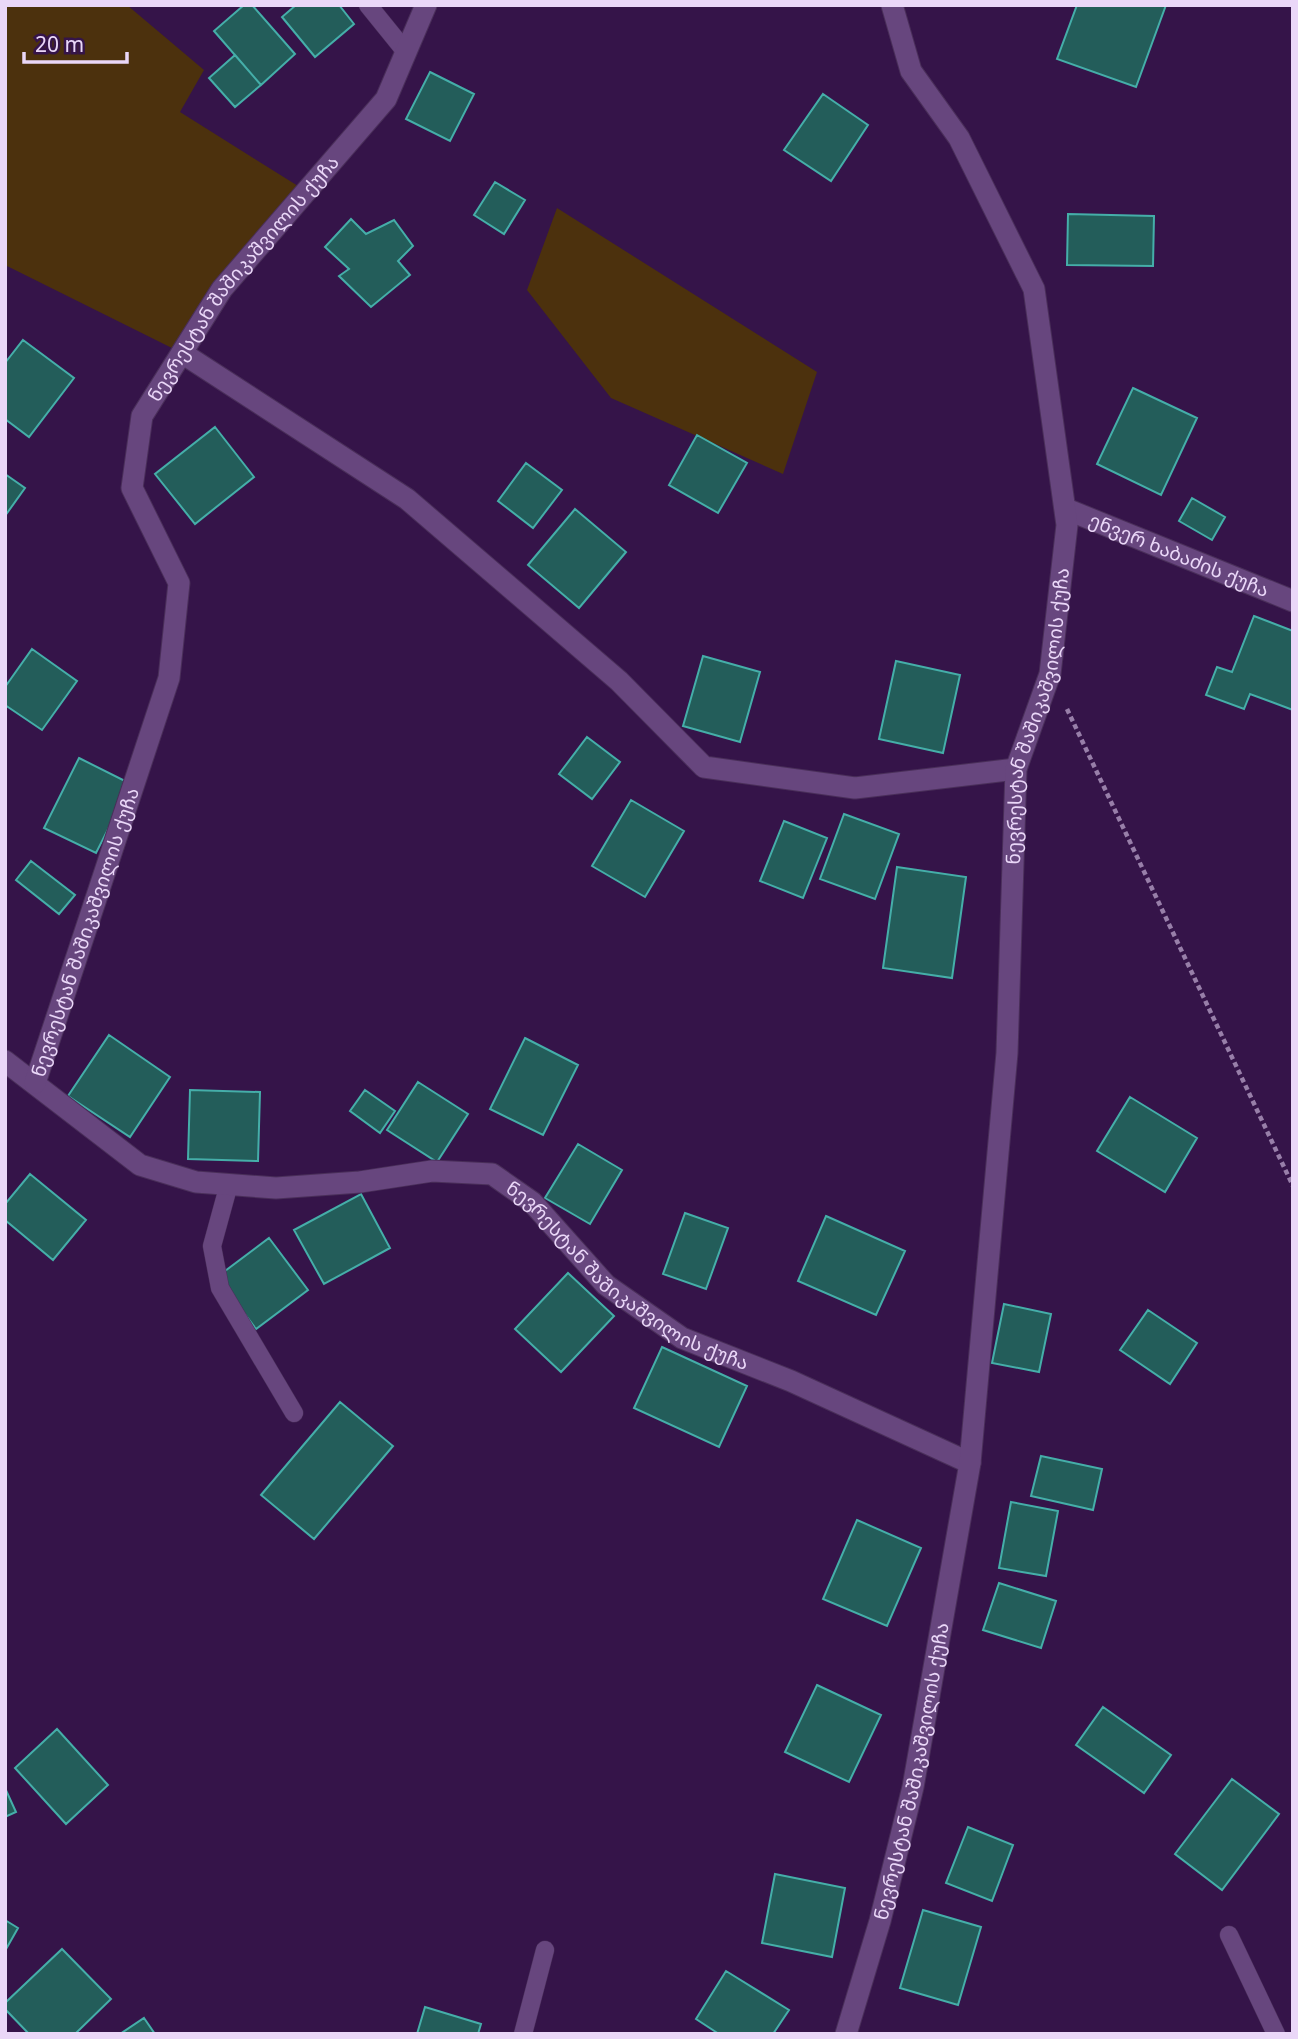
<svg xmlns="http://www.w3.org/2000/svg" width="1298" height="2039" font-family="Georgia,'Noto Sans Georgian',serif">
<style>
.green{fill:#4c310d}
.building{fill:#235d5a;stroke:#45aea9;stroke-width:2}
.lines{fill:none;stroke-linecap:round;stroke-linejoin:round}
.lane-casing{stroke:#4a2f5a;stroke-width:19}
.street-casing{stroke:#4a2f5a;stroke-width:23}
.path{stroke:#987fa9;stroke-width:4.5;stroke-dasharray:5 3.5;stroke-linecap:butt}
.lane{stroke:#67467e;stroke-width:18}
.street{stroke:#67467e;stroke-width:21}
.labels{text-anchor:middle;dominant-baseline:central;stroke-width:5;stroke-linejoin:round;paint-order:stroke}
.street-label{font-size:19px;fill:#ead7f8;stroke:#351449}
</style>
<rect width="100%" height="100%" fill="#351449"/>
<path class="green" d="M5,5H127L204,70L180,112L306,191L182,353L5,265Z
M557,208L817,372L783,474L611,398L527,290Z"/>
<path class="building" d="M244,5H252L295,54L261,85L214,31Z
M296,5H339L354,24L315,57L282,17Z
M1077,5H1166L1136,87L1057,59Z
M235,55L261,85L235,107L209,78Z
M430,72L474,94L450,141L406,119Z
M823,94L868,125L831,181L784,150Z
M495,182L525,200L504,234L474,215Z
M1068,214L1154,216L1153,266L1067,265Z
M351,219L366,234L394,220L413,246L398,261L410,275L371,307L339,276L349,269L325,247Z
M23,340L74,378L29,437L5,419V363Z
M1133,388L1197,418L1161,495L1097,464Z
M215,427L254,477L195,524L155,474Z
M697,435L747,463L718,513L669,485Z
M526,463L562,490L533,528L498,501Z
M5,474L25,488L5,516Z
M1192,498L1225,517L1212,540L1179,521Z
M575,509L626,552L579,608L528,565Z
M1254,616L1293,631V710L1250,694L1244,709L1206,695L1217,667L1232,672Z
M32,649L77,681L42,730L5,705V687Z
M703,656L760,672L740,742L683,726Z
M896,661L960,675L943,753L879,739Z
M587,737L620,762L592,799L559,774Z
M79,758L131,784L96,853L44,828Z
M631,800L684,831L645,897L592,866Z
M844,814L899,834L875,899L820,879Z
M784,821L827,838L803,898L760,881Z
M31,861L75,895L59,914L16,880Z
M897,867L966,877L952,978L883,968Z
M109,1035L170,1077L130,1137L68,1096Z
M525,1038L578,1065L543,1135L490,1109Z
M418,1082L468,1114L437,1162L387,1130Z
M190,1090L260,1092L258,1161L188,1159Z
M365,1090L395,1111L380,1133L350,1111Z
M1130,1097L1197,1138L1165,1192L1097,1151Z
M578,1144L622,1170L590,1224L545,1198Z
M30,1174L86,1220L53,1260L5,1220V1204Z
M361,1194L390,1248L324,1284L294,1230Z
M685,1213L728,1228L706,1289L663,1274Z
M826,1216L905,1251L876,1315L798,1281Z
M269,1238L308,1290L256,1329L217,1277Z
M568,1273L614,1316L561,1372L515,1329Z
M1004,1304L1051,1314L1039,1372L992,1363Z
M1148,1310L1197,1343L1170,1384L1120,1350Z
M662,1347L747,1386L719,1447L634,1408Z
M340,1402L393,1446L314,1539L261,1495Z
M1041,1456L1102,1469L1093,1510L1031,1496Z
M1011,1502L1058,1511L1046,1576L999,1568Z
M857,1520L921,1548L887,1626L823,1599Z
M999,1583L1056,1601L1041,1648L983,1630Z
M817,1685L881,1715L849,1782L785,1752Z
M1103,1707L1171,1755L1144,1793L1076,1745Z
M57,1729L108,1785L66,1824L15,1768Z
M1232,1779L1279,1814L1222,1890L1175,1854Z
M5,1788L16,1812L5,1817Z
M968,1827L1013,1845L992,1901L946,1883Z
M775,1874L845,1888L832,1957L762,1943Z
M923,1910L981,1927L958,2005L900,1988Z
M5,1920L18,1928L5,1951Z
M62,1949L111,1999L75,2034H29L5,2009V2003Z
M726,1971L789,2010L773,2034H719L696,2019Z
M425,2007L481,2024L478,2034H417Z
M144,2018L155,2034H120Z"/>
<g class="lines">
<defs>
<path id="lane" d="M368,5L406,52
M229,1184L212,1246L220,1288L294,1413
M1229,1935L1276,2034
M523,2034L545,1950"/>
<g id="street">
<path d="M182,353L407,499L619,681L704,767L855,788L1016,769"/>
<path id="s1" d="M1066,509L1293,601"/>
<path id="s2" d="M5,1061L140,1165L196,1182L276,1188L360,1182L432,1171L492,1174L532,1202L606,1285L682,1338L791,1381L970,1463"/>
<path id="s3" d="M35,1083L169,678L179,583L132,488L142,416L222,289L386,99L426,5"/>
<path id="s4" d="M846,2034L880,1921L913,1787L970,1463L1007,1053L1016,769L1050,674L1067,525L1034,289L959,138L911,71L892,5"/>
</g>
</defs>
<use href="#lane" class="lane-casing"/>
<use href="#street" class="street-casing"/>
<path class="path" d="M1067,709L1293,1186"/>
<use href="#lane" class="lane"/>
<use href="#street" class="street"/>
</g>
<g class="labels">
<g class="street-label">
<text stroke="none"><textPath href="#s3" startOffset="872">ნევრესტან შაშიკაშვილის ქუჩა</textPath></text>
<text stroke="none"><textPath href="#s1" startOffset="122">ენვერ ხაბაძის ქუჩა</textPath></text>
<text stroke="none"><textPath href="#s4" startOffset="1337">ნევრესტან შაშიკაშვილის ქუჩა</textPath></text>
<text stroke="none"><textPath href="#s3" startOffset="159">ნევრესტან შაშიკაშვილის ქუჩა</textPath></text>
<text stroke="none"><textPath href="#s2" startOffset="698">ნევრესტან შაშიკაშვილის ქუჩა</textPath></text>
<text stroke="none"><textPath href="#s4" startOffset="271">ნევრესტან შაშიკაშვილის ქუჩა</textPath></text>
</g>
</g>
<rect width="1298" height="2039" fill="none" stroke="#ead7f8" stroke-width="14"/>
<path d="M24 52v10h103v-10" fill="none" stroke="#ead7f8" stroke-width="3.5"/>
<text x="35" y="52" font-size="21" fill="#ead7f8" stroke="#351449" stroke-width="5" paint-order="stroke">20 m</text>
</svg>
